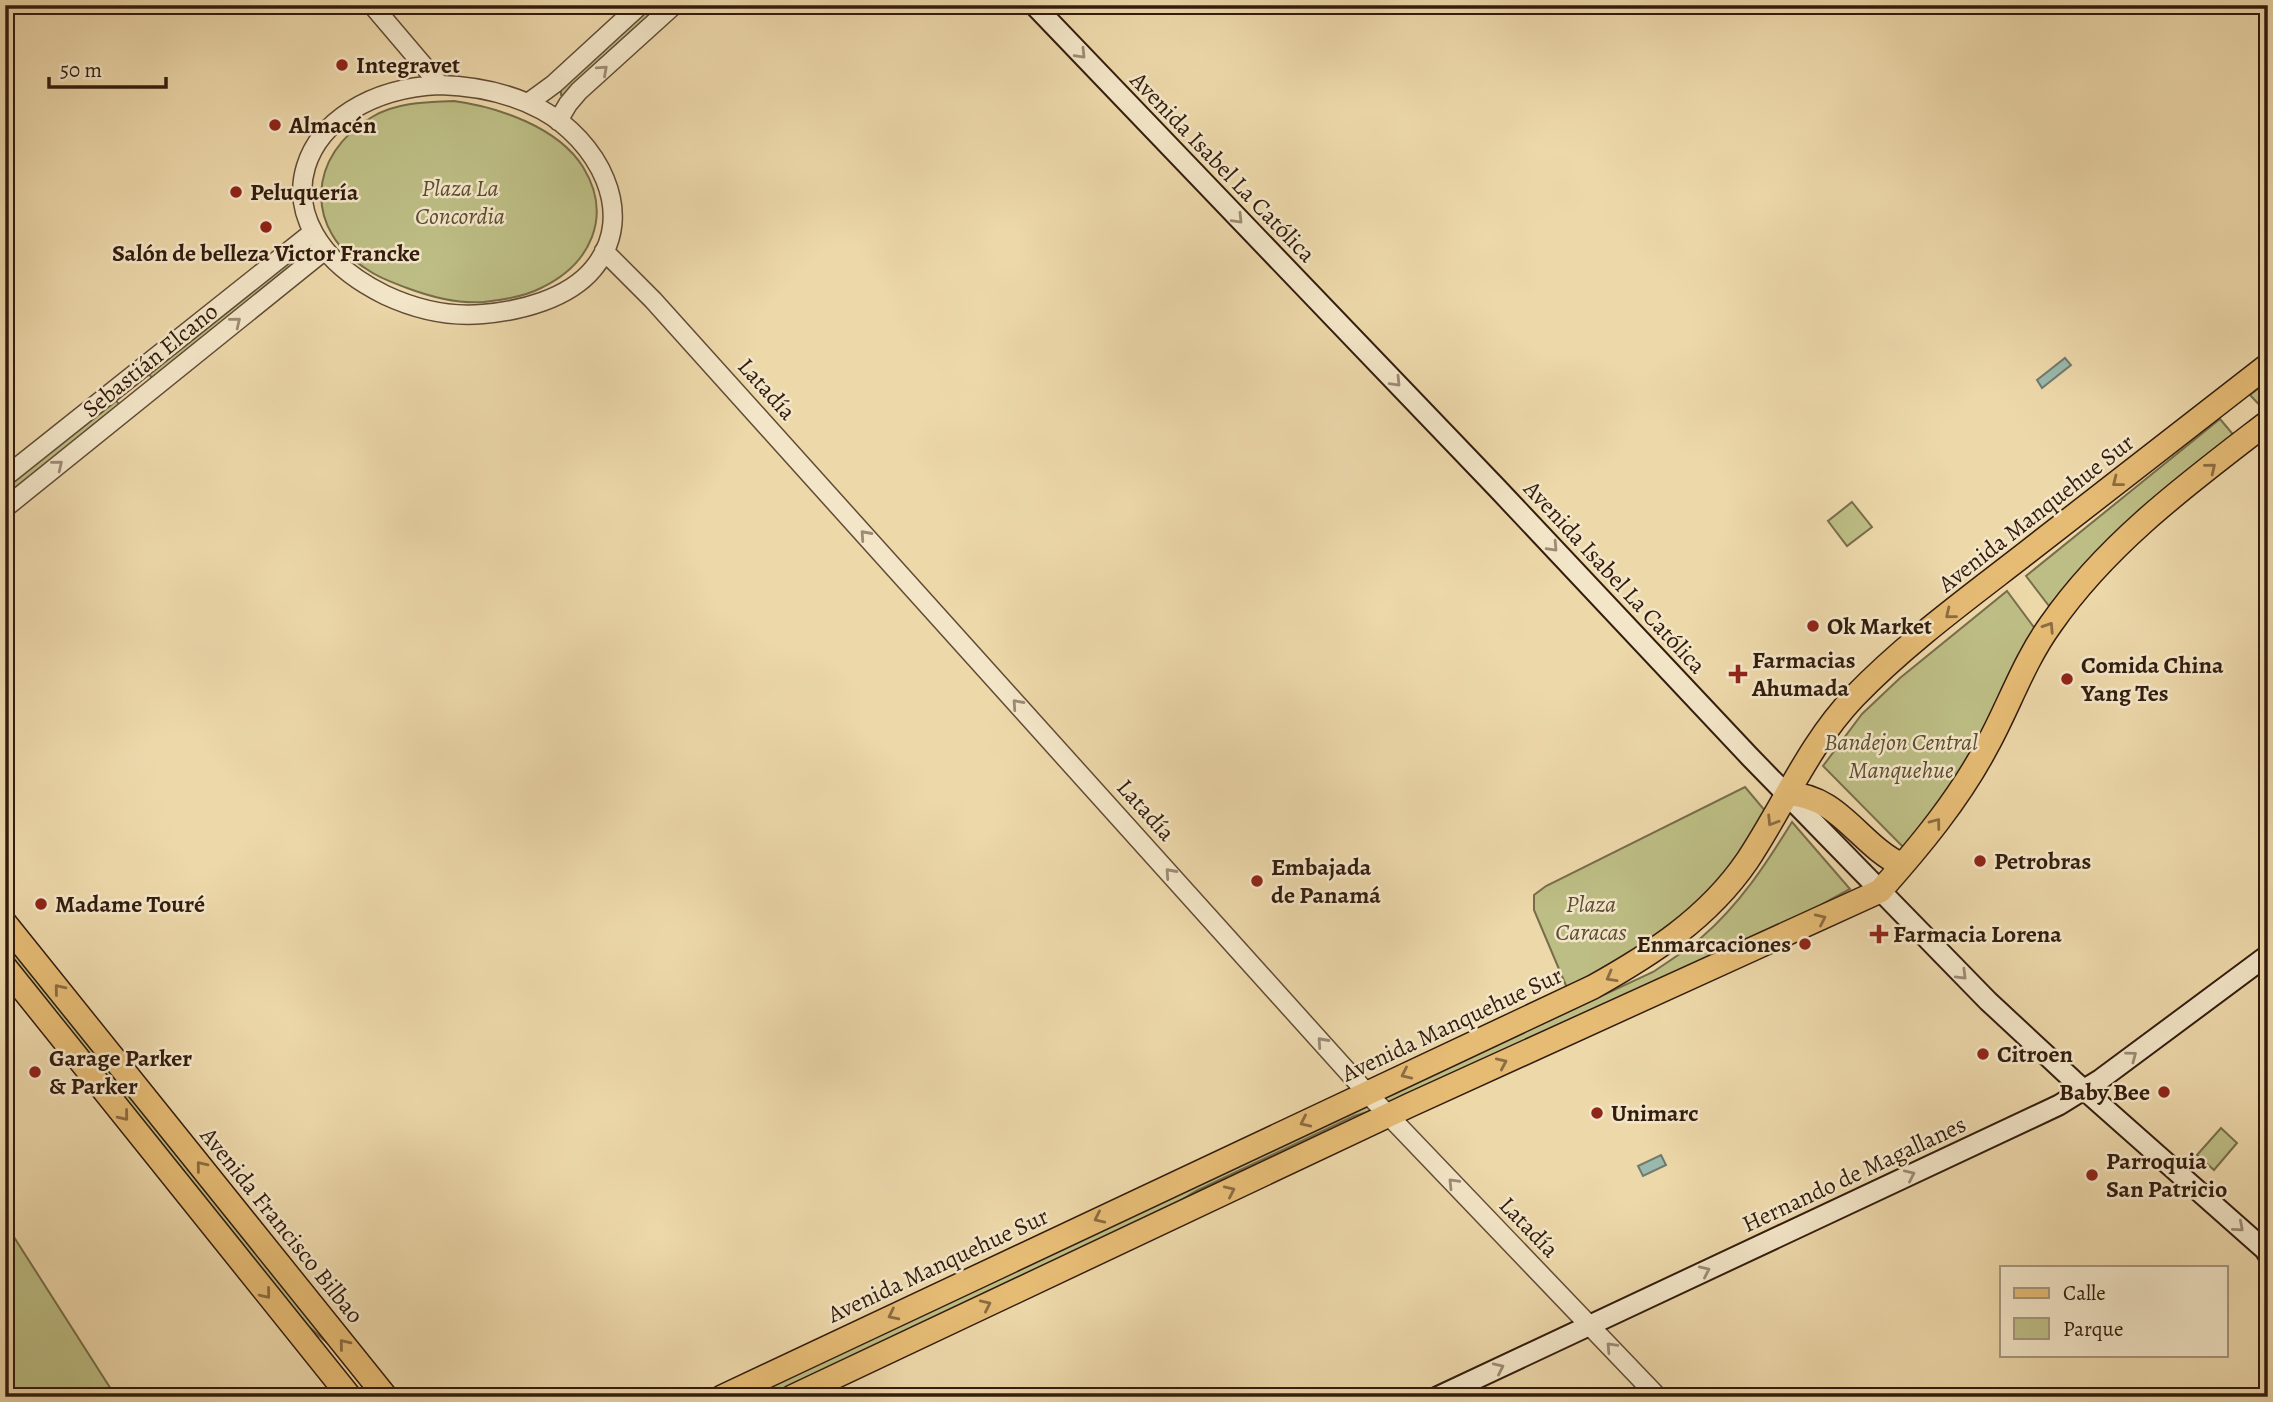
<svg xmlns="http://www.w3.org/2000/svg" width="2273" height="1402" font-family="Alegreya,serif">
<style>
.green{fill:#bdbe85;stroke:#786d4a;stroke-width:2}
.water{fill:#99b9ac;stroke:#707a6d;stroke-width:2}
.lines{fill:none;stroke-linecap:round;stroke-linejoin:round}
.tertiary-casing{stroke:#624b35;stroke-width:21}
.secondary-casing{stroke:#331c0e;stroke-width:23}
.primary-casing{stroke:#331c0e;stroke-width:26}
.tertiary{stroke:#f3e6c8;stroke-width:18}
.secondary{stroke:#f3e6c8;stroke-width:19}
.primary{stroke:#e6bc75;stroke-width:23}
.oneway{stroke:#9d8b74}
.oneway2{stroke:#8c6c42}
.poi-dot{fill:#8f2418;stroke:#f3e6c8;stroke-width:2.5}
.labels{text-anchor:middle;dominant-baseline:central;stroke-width:5;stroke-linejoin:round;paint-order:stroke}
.poi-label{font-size:24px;font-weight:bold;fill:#331c0e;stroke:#f3e6c8;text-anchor:start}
.street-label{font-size:24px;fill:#331c0e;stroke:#f3e6c8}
.park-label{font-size:24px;font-style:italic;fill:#5c4d32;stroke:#f3e6c8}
</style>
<rect width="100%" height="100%" fill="#edd8aa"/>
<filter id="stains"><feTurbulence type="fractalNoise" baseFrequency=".00286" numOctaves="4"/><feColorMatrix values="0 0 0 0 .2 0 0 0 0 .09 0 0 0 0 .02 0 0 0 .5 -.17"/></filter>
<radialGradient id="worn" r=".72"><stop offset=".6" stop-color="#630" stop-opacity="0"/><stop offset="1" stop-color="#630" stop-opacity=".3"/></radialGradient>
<path class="green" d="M654,5H663L565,97L561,95V89Z
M454,101C498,107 558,127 583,167C613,216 591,264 541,288C524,297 503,300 484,302C459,304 431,297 407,288C394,283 379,278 368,270C303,230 307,155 372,117C396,102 428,102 454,101Z
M296,252L302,260L152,379L148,371Z
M2268,381V413H2267L2250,395Z
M115,399L121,407L5,501V487Z
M2220,419L2236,438L2076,576L2049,606L2026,576Z
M1852,502L1872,527L1847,546L1828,521Z
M2007,591L2036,630L1993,709L1976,749L1905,849L1823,766L1862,714L1900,678Z
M1745,787L1767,813C1752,837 1736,863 1717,883C1674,929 1620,958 1567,988L1534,910V895L1546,886Z
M1792,822L1850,889L1819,906L1405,1101L1354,1116L1196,1191L1164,1211L775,1397H751L921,1313L1653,972C1669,961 1687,950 1702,937C1740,904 1766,864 1792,822Z
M5,942L332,1347L308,1326L5,950Z
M2221,1128L2237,1143L2214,1170L2197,1155Z
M5,1223L116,1397H5Z"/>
<path class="water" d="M2065,358L2071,365L2042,388L2037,380Z
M1661,1155L1666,1165L1643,1176L1638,1166Z"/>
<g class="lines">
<defs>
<path id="tertiary" d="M372,5L440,85
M440,85C475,86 510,93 542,110C595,139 640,213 593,269C568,299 520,311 483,314C450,317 415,309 385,295C245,226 296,91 440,85Z
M528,103L554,84L640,5
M558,121L568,104L579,91L674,5
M604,251L653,300L1367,1093L1658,1397
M5,477L313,232
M5,508L325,250"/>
<path id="secondary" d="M1034,5L1497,488L1750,757L1988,1001L2073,1080L2265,1250L2268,1255
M1437,1397L2059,1105L2101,1079L2268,955"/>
<path id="primary" d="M1788,794C1839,795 1860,846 1902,865
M5,923L386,1397
M5,967L350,1397
M722,1397L1593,987C1652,954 1708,918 1747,861C1783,807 1809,744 1854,697C1905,644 1967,599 2025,554C2106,491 2187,428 2268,365
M792,1397L1410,1105L1880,891C1920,846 1959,799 1987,746C2009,706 2024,661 2051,624C2108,542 2190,482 2268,422"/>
</defs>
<use href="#tertiary" class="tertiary-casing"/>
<use href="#secondary" class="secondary-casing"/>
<use href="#primary" class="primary-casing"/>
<use href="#tertiary" class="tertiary"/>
<use href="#secondary" class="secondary"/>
<use href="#primary" class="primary"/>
</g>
<defs><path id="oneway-chevron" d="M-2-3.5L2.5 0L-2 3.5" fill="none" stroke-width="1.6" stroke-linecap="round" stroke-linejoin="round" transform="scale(1.75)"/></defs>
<g class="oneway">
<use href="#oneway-chevron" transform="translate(1081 54) rotate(46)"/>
<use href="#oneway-chevron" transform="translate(603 70) rotate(-42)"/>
<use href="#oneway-chevron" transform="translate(1238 219) rotate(46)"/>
<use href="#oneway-chevron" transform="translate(236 322) rotate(-39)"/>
<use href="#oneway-chevron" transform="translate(1396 382) rotate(46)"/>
<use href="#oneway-chevron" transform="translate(58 465) rotate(-39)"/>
<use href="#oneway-chevron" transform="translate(865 535) rotate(-132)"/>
<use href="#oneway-chevron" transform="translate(1553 547) rotate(47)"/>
<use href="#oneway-chevron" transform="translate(1017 704) rotate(-132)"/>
<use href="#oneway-chevron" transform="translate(1170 873) rotate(-132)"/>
<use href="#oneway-chevron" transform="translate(1962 975) rotate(45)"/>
<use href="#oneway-chevron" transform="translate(1322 1042) rotate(-132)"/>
<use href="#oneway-chevron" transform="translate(2132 1056) rotate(-37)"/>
<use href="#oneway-chevron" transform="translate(1910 1175) rotate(-25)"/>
<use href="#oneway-chevron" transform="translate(1453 1183) rotate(-134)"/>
<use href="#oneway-chevron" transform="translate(2239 1227) rotate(41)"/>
<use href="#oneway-chevron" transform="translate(1705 1271) rotate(-25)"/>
<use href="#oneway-chevron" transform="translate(1611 1347) rotate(-133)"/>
<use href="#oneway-chevron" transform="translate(1499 1368) rotate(-25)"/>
</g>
<g class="oneway2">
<use href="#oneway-chevron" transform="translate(2211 468) rotate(-39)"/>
<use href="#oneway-chevron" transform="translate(2117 482) rotate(142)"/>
<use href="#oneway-chevron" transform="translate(1950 614) rotate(141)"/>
<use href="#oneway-chevron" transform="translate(2049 627) rotate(-57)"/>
<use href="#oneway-chevron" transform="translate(1772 821) rotate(122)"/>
<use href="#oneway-chevron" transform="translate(1936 823) rotate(-53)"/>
<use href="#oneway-chevron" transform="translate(1821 919) rotate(-25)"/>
<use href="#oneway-chevron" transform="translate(1611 977) rotate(151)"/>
<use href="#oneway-chevron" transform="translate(59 989) rotate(-129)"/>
<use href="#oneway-chevron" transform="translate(1502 1063) rotate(-24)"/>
<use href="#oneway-chevron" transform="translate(1406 1074) rotate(155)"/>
<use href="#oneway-chevron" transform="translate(124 1116) rotate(51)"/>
<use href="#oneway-chevron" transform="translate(1305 1122) rotate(155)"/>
<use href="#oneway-chevron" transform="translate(201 1166) rotate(-129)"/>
<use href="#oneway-chevron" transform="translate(1230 1191) rotate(-25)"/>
<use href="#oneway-chevron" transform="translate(1099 1218) rotate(155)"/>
<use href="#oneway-chevron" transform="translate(266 1294) rotate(51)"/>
<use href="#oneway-chevron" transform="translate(986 1305) rotate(-25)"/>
<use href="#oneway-chevron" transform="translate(893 1315) rotate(154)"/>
<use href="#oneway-chevron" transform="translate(344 1344) rotate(-129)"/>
</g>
<g class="poi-dot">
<circle cx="342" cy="65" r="7"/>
<circle cx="275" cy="125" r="7"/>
<circle cx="236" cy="192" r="7"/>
<circle cx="266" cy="227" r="7"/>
<circle cx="1813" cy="626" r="7"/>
<path d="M1734.5 663.5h7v7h7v7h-7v7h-7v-7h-7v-7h7z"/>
<circle cx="2067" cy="679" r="7"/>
<circle cx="1980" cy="861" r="7"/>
<circle cx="1257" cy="881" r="7"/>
<circle cx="41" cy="904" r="7"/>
<path d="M1875.5 923.5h7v7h7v7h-7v7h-7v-7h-7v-7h7z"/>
<circle cx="1805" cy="944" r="7"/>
<circle cx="1983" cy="1054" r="7"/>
<circle cx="35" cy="1072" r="7"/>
<circle cx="2164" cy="1092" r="7"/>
<circle cx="1597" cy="1113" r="7"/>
<circle cx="2092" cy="1175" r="7"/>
</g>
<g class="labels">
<g class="poi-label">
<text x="356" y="65">Integravet</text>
<text x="289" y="125">Almacén</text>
<text x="250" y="192">Peluquería</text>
<text x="266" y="253" text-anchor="middle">Salón de belleza Victor Francke</text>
<text x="1827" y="626">Ok Market</text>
<text x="1752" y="660">Farmacias<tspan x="1752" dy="28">Ahumada</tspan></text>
<text x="2081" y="665">Comida China<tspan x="2081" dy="28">Yang Tes</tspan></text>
<text x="1994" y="861">Petrobras</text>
<text x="1271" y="867">Embajada<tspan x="1271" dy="28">de Panamá</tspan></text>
<text x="55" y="904">Madame Touré</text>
<text x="1893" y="934">Farmacia Lorena</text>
<text x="1791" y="944" text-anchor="end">Enmarcaciones</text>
<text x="1997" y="1054">Citroen</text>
<text x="49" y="1058">Garage Parker<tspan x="49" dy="28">&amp; Parker</tspan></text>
<text x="2150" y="1092" text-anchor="end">Baby Bee</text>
<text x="1611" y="1113">Unimarc</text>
<text x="2106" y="1161">Parroquia<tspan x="2106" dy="28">San Patricio</tspan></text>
</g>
<g class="street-label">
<text transform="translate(1223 167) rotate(46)">Avenida Isabel La Católica</text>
<text transform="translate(150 360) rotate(-39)">Sebastián Elcano</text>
<text transform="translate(767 389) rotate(48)">Latadía</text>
<text transform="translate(2036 513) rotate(-38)">Avenida Manquehue Sur</text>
<text transform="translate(1615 577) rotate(47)">Avenida Isabel La Católica</text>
<text transform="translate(1146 810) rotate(48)">Latadía</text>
<text transform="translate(1452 1024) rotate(-25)">Avenida Manquehue Sur</text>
<text transform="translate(1854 1174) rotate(-25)">Hernando de Magallanes</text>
<text transform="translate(282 1225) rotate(51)">Avenida Francisco Bilbao</text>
<text transform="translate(1529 1227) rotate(46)">Latadía</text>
<text transform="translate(938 1265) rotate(-25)">Avenida Manquehue Sur</text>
</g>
<g class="park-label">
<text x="460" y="188">Plaza La<tspan x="460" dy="28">Concordia</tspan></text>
<text x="1901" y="742">Bandejon Central<tspan x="1901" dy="28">Manquehue</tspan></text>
<text x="1591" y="904">Plaza<tspan x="1591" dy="28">Caracas</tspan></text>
</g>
</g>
<rect width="2273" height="1402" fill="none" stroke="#edd8aa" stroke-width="28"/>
<rect x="7" y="7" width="2259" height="1388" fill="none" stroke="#331c0e" stroke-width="3.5"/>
<rect x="14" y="14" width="2245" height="1374" fill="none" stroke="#331c0e" stroke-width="2"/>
<rect x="2000" y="1266" width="228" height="91" fill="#f3e6c8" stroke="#a6957e" stroke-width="2"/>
<rect x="2014" y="1288" width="35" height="10" fill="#e6bc75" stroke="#a6957e" stroke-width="2"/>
<text x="2063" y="1300" font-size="21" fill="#331c0e">Calle</text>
<rect x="2014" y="1318" width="35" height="21" fill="#bdbe85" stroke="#a6957e" stroke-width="2"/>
<text x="2063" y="1336" font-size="21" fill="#331c0e">Parque</text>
<path d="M49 77v10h117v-10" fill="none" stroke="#331c0e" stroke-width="3.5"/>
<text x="60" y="77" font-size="21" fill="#331c0e" stroke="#f3e6c8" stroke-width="5" paint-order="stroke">50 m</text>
<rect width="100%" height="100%" filter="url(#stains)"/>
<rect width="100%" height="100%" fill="url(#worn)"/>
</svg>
